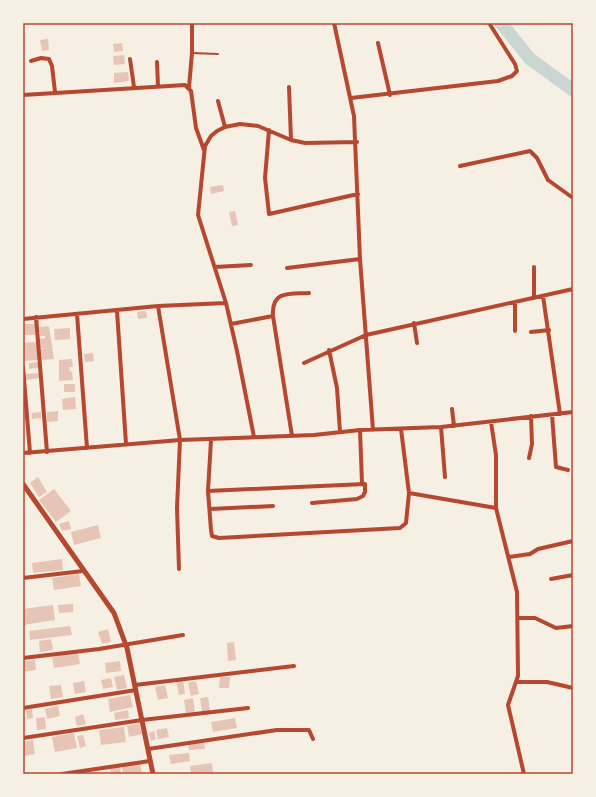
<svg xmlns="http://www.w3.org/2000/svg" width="596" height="797" font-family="'Noto Serif',serif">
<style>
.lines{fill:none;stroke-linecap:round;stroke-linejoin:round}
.river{stroke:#c9d6d2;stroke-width:13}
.building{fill:#e6c5b7}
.service{stroke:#b5482f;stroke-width:2}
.minor{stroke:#b5482f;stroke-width:4}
.tertiary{stroke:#b5482f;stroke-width:5}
.neatline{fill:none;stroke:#b5482f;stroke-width:1.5}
</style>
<rect width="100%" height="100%" fill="#f6efe4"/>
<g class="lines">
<path class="river" d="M501,23L530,59L573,90"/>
</g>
<path class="building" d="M48,39L49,50L42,51L40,40Z
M122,43L123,51L114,52L113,44Z
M124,55L125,64L114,65L113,56Z
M128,72L129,81L114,83V73Z
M223,185L224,191L211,194L210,187Z
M235,211L238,225L232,226L229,212Z
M146,311L147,318L138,319L137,312Z
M23,324H35V335H23Z
M49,326L54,359L40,360L39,349L47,348H39L38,339L45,338V336H40L39,327Z
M70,328V339L55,340L54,329Z
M37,342L38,360L24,361L23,343Z
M93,353L94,361L85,362L84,354Z
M72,359L73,367H69L70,372L72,371L73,380L59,381V360Z
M39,362V368L29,369V363Z
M40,373V378L26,380L25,374Z
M64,384H75V392H64Z
M75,397L76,409L63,410L62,399Z
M58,411V421L47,422V412Z
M41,412V418L32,419V413Z
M38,477L47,492L39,497L30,483Z
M54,489L71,511L56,522L39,500Z
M69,521L71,529L62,531L59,524Z
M98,525L101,538L74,545L71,532Z
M62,559L63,570L33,573L32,563Z
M79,574L81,586L54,590L52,578Z
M73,604V612L59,613L58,605Z
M53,605L55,620L23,625V609Z
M70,626L72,635L30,640L29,631Z
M108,629L111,642L102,644L98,632Z
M51,639L53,650L40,652L39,641Z
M234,642L236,660L228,661L227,643Z
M78,652L80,664L54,668L52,657Z
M35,660L36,670L23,672V661Z
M120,661L121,671L106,673L105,663Z
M124,675L127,688L117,690L114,677Z
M220,677H230L229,688H219Z
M111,678L113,687L103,689L101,680Z
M183,680L185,694L179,695L176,681Z
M84,681L86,692L75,694L73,683Z
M196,681L199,694L191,696L188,683Z
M61,685L63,697L51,699L49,686Z
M165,685L168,698L158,700L155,687Z
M130,695L133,707L110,712L108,699Z
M208,697L210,711L202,712L200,698Z
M193,698L195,712L186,713L184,700Z
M58,706L60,716L47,719L45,709Z
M32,709L33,718L27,719L26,710Z
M128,710L129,718L115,720L114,713Z
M83,714L86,724L77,726L75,717Z
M45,717L46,729L37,730L36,718Z
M235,718L237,728L213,732L211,722Z
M139,723L142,734L129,737L127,726Z
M124,727L126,742L101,745L99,730Z
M167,728L169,737L158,739L156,730Z
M154,731L156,739L151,741L149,733Z
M74,733L77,748L55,752L52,737Z
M83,735L86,746L80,748L77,736Z
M33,740L35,754L24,756L23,742Z
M204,743L205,749L189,750L188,744Z
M189,753L190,761L171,764L169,755Z
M212,763L213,774H206V772L191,774L190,766Z
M140,764L142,774H123L122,767Z
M120,766L121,774H111L110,767Z"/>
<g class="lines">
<path class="service" d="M192,53L218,54"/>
<path class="minor" d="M334,23L354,116L360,259L373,430
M378,43L390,95
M130,59L134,87
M31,61L41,58L49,59L52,66L55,92
M157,62L158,86
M189,87L192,53V23
M289,87L291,140
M23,95L185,85L191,91L196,128L204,150
M351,98L498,81L512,76L517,71L515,64L489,23
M218,101L225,127
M269,130L265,178L269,214L358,194
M460,166L530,151L537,158L548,180L573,198
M215,267L251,265
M534,267V298
M287,268L360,259
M543,296L560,414
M158,306L180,440L177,508L179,569
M117,311L126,444
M77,314L87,448
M36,317L47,452
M23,319L158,306L226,303
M414,323L417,343
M231,324L273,316
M515,331V302
M531,332L549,330
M329,350L337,388L340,432
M304,363L366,335L573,289
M23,367L30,453
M452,409L454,426
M552,415L556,467L568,470
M491,422L496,455V508
M441,427L445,477
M401,429L409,493L496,508L517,592L518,676L508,705L524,774
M360,430L362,483
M292,436L273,316C271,290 290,294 309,293
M254,437L237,351L226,303L198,215L205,146L211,136L217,131L225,127L240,124L258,126L291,140L305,143L357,142
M211,440L208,491L211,530L212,536L219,538L400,528L406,523L409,493
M23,453L180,440L314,435L360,430L441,427L573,412
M529,458L532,444L531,416
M208,491L365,484V492L363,496L357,499L312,503
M210,509L273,506
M509,557L530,554L538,549L573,541
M23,578L83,571
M551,579L573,575
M518,618H535L556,628L573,626
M23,658L99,649L183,635
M517,682H547L573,688
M135,685L294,666
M23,708L136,690
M23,738L142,720L248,708
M148,749L277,730H309L313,739
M62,774L150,761"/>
<path class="tertiary" d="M23,484L114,613L127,648L153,774"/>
</g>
<rect width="596" height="797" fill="none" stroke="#f6efe4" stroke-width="48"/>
<rect x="24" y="24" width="548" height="749" class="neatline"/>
</svg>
